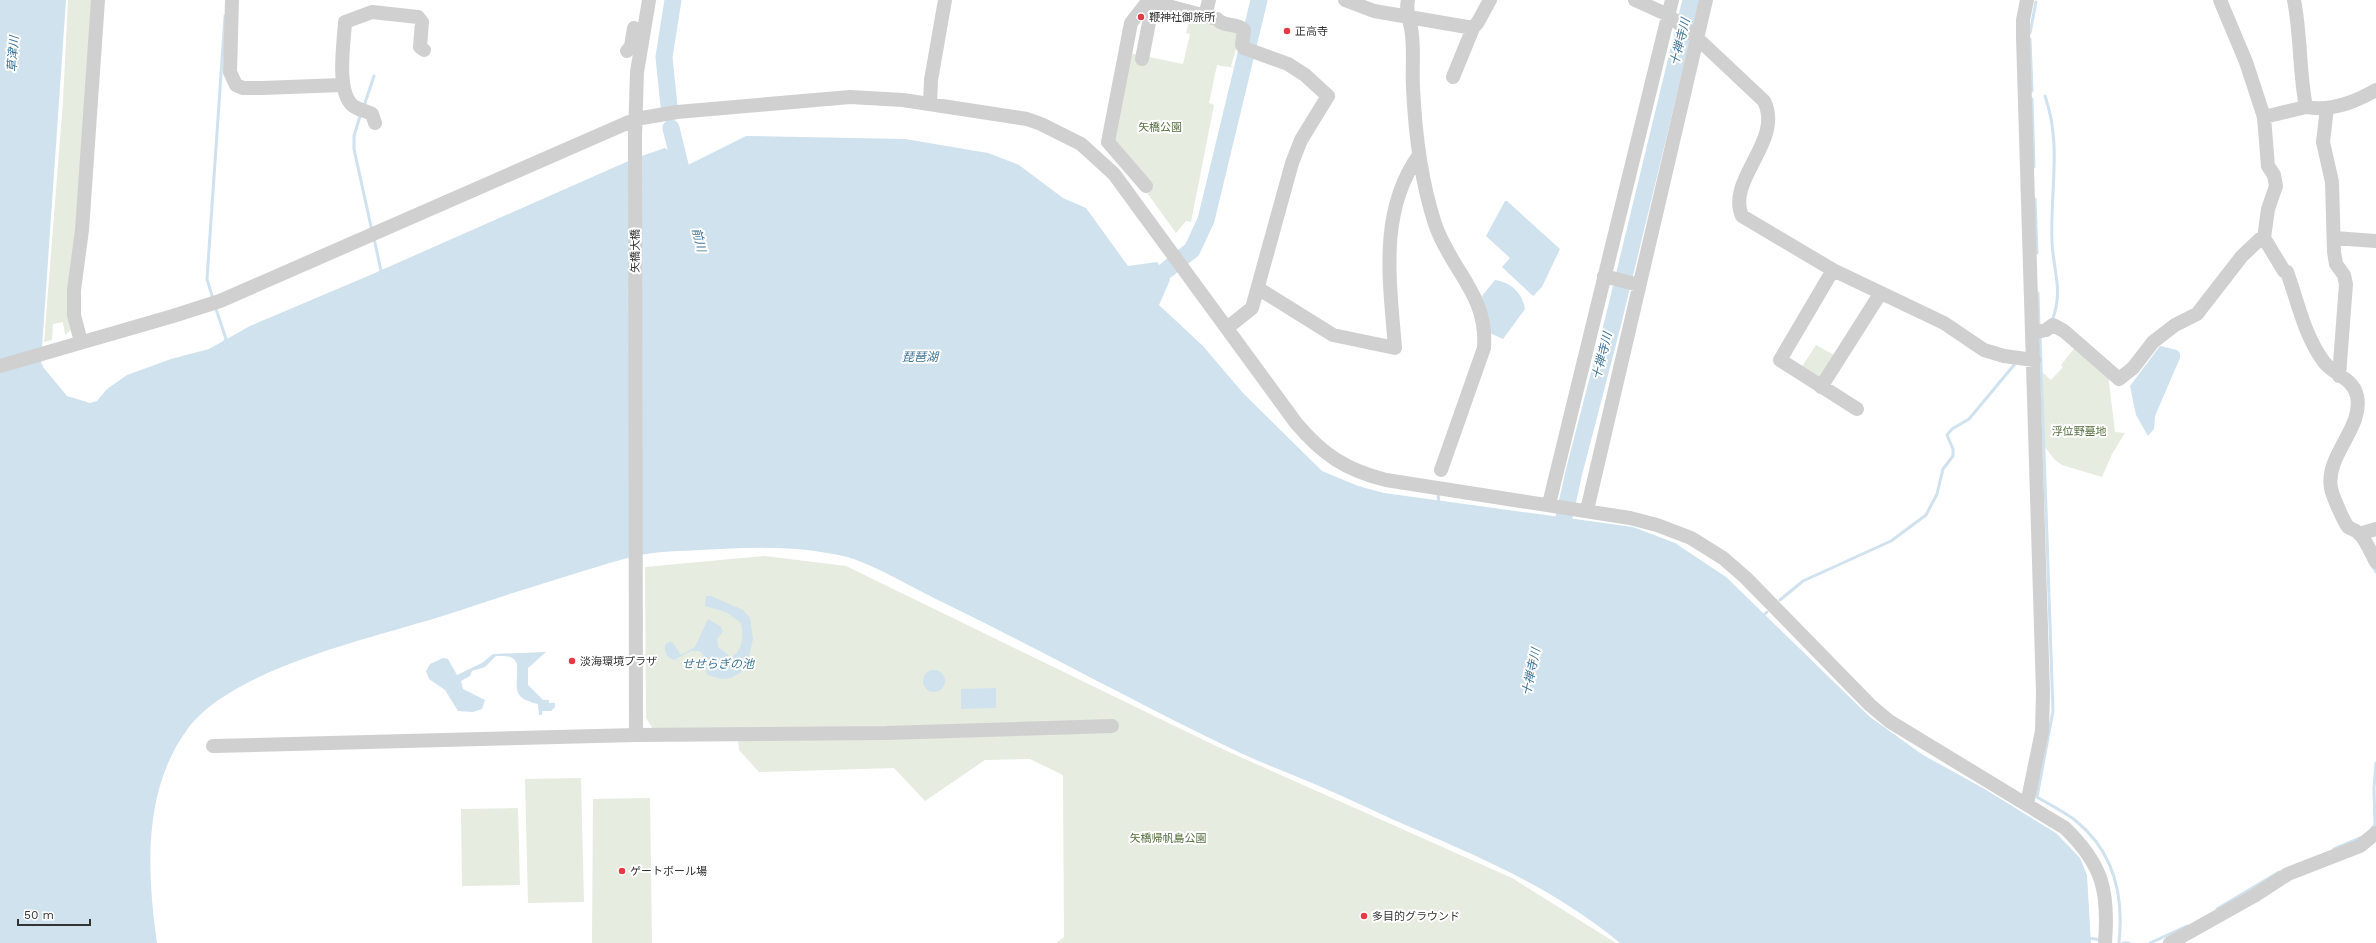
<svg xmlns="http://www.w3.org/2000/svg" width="2376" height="943" font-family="'Work Sans','Noto Sans JP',sans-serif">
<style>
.green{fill:#e6ecdf}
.water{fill:#cfe2ee}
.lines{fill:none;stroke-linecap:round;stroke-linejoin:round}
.stream{stroke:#cfe2ee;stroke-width:3}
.river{stroke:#cfe2ee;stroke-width:17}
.minor{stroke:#d0d0d0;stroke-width:14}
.poi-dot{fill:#e63946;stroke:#fff;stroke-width:1.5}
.labels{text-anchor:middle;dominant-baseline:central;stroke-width:4;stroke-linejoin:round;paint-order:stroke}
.poi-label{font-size:11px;fill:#333;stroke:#fff;text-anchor:start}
.park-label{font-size:11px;fill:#56703f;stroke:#fff}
.street-label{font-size:11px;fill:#333;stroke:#fff}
.water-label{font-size:12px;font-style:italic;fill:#3f7597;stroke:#fff}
</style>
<rect width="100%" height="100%" fill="#fff"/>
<path class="green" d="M68,0H94L72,329L65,335L63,322L53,324L52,340L44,342L63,101Z
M1191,15L1236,30L1239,39L1231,66L1236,68L1217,65L1209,103L1214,105L1191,222L1186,221L1176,233L1127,165L1106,144L1125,52L1183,64L1190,34L1186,33Z
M1816,345L1836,356L1821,377H1812L1801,368Z
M2076,346L2108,374L2115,432L2125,433L2112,454L2102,477L2062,465L2055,460L2044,446L2042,372L2051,380L2063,367L2061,365Z
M765,556L846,566L1218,747L1512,878L1616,943H1056L1064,937L1063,775L1030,759L985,760L925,801L894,768L759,772L739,750L737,728L653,729L646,718L645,567Z
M581,778L584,902L528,903L525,779Z
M650,798L652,943H592L593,799Z
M518,808L520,885L462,886L461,809Z"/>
<path class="water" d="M0,0H66L41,362L43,367L67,396L90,403L97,401L107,389L127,375L171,359L209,349L250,326L368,276L633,159L665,148L688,165L746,136L905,139L988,153L1019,165L1063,198L1086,208L1128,266L1157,262L1170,280L1159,305L1203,346L1243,393L1322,471L1358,486L1384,493L1633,527L1675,543L1726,577L1870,717L1923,755L1983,788L2056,833L2080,858L2087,875L2091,943H1620C1559,892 1489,861 1417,830C1384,816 1352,800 1319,786C1289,773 1258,762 1228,747C1131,700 1037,648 940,601C913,588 870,562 843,556C796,545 747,547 700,550C682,551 664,551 646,554C623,558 600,566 577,573C534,586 491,600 449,614C377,637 235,667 189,727C142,789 147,871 157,943H0Z
M1505,201H1507L1560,249L1542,287L1533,296L1502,267L1510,258L1486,236Z
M1495,280C1511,282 1523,294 1525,309L1503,339L1490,333L1482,296Z
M2160,346L2177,350L2180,353V358L2155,416L2154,429L2148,436L2136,415L2130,386Z
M706,596H711L743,610L750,618L753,639L747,665L740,673L731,678L722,679L707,675L704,656L700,651H691L674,660C666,657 665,654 665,645L670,641L673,643L681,655L695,647L708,619L720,626L723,631L717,639L718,647L731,657C744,651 743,634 741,623L726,612L705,606Z
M546,652L528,668V685L543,700H549V703H555V707L551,711H542V715H539L538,704C510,697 518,689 517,664C514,655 505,656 496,656L485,667L472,671L470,676L461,681L463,689L485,700L482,709L473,712L458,711L445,690L429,679L426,671L430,664L443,658L448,659L457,675L482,663L493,654Z
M923 681a11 11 0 1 1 22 0a11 11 0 1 1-22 0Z
M996,688V708L961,709V689Z"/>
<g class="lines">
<path class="stream" d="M2030,33L2036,2
M2030,39L2032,91
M2045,96C2062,144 2050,191 2052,241C2053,272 2064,289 2052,321
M2032,99L2034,167
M364,106L374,76
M361,113L354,136V149L372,231
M2035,199L2037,253
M374,238L381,271
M2038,293L2039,327
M213,299L207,279L225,16
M215,306L226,339L224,343
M2040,336L2053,711L2037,797C2050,805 2065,812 2076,821C2114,852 2124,896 2119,942
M1438,493L1439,504
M2372,565L2376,572
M1780,600L1803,581L1891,541L1926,515L1937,494L1943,469L1953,456V449L1947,435L1952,429L1969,419L2014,365
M1761,618L1767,612
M2372,828L2375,825L2374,788L2376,763
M2334,849L2360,838
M2217,909L2279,872
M2088,938L2102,940
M2123,943H2129
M2150,943L2187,926"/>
<path class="river" d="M669,106L664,57L673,0
M671,128L684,181
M1164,272L1192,250L1206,220L1259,0
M1559,540L1574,472L1613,322L1691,0"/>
<path class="minor" d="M232,0L230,72L236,85L243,88H262L342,85
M1345,0L1374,11L1473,28L1478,22L1490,0
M1408,0C1405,13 1411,22 1412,35C1414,52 1412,70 1413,87C1415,132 1421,181 1435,224C1451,271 1488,294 1484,348L1441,470
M1635,0L1668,15L1697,38L1764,101C1784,141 1726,179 1742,216L1833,270L1944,323L1984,350L2004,356L2034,360
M2027,0L2023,20V37L2043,693L2042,731L2027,804
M2220,0L2246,62L2264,117L2268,166L2274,175L2276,186L2268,209L2264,238L2284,271L2287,272C2298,302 2304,335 2324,362C2333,374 2354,379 2357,396C2364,428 2325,455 2331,488C2332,495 2344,522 2348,527C2351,529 2356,530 2359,533C2366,540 2371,553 2376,562
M2294,0C2301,36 2299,71 2306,107C2331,112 2355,102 2376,90
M1149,1L1217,19C1225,28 1236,22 1244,30L1242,45L1244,48L1288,64L1305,75L1328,96L1301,140L1292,163L1252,308L1227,328
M1205,16L1209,0
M627,51L631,46L634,28
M1142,59L1153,2
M1453,77L1473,28
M930,104L931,80L945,0
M2327,108L2323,142L2332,182L2334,252L2336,264L2344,275L2346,284L2339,376
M2264,117L2306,107
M375,123L372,114C366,111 356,109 352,105C336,89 344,43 345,22L372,12L418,17L422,22L420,47L424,50
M1146,186L1108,142L1131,23L1149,0
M2334,238L2376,241
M1833,270L1780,360L1857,409
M1604,276L1639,285
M1259,289L1333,335L1395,348C1390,283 1378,212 1419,155
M2033,333L2046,330L2053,325L2064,331L2119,379L2133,368L2153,342L2175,325L2197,314L2242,256L2260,239L2264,238
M81,342L74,315V290L82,230L98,0
M0,366L173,316L220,301L636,119L677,112L850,97L903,100L1027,119L1041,124L1081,144L1114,174L1296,423C1323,455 1346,470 1386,480L1630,518L1657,525L1691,538L1723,558L1746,578L1870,705L1889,721L2065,828C2103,865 2109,891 2105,943
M1821,387L1880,294
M1549,504L1672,0
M1587,510L1706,0
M2359,534L2376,529
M636,735L886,733L1112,726
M213,746L636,735L635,136L637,72L649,0
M2170,943L2254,896L2288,874L2360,846L2376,833"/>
</g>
<g class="poi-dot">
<circle cx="1141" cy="17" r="4"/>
<circle cx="1287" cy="31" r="4"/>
<circle cx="572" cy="661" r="4"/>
<circle cx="622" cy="871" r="4"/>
<circle cx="1364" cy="916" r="4"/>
</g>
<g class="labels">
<g class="poi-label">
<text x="1149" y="17">鞭神社御旅所</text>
<text x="1295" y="31">正高寺</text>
<text x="580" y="661">淡海環境プラザ</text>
<text x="630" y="871">ゲートボール場</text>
<text x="1372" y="916">多目的グラウンド</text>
</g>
<g class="park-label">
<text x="1160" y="127">矢橋公園</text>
<text x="2079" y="431">浮位野墓地</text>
<text x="1168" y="838">矢橋帰帆島公園</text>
</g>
<g class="street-label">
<text transform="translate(635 251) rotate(-90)">矢橋大橋</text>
</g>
<g class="water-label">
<text transform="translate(1680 42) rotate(-76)">十禅寺川</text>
<text transform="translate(13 54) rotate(-86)">草津川</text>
<text transform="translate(699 240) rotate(76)">前川</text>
<text transform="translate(1602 356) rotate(-76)">十禅寺川</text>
<text x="920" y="357">琵琶湖</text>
<text x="718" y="664">せせらぎの池</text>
<text transform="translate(1531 672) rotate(-78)">十禅寺川</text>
</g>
</g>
<path d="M18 919v6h72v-6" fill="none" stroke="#333333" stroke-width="2"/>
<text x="24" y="919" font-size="12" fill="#333333" stroke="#ffffff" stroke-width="3" paint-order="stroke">50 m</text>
</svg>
